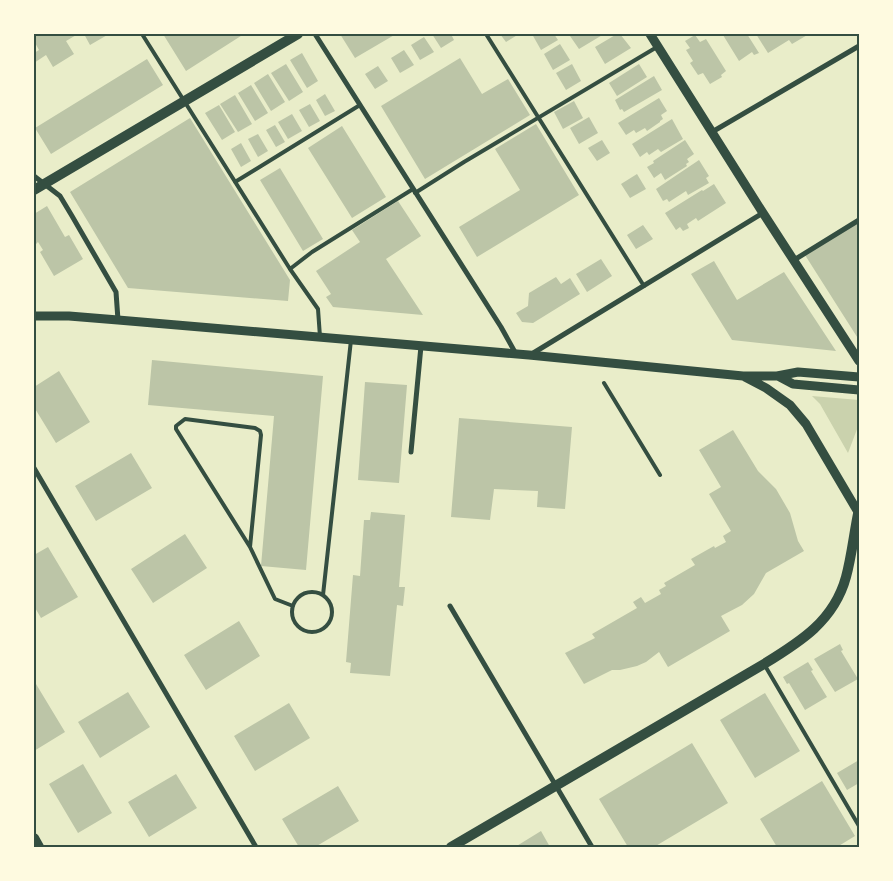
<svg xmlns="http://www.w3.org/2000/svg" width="893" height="881" font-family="Mulish,sans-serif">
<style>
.green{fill:#cad2ad}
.building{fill:#bcc5a7}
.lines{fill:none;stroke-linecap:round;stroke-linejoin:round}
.service{stroke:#344e41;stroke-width:4}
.minor{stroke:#344e41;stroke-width:5}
.tertiary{stroke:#344e41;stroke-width:9}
.secondary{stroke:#344e41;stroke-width:10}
.neatline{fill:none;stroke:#344e41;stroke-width:2}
</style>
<rect width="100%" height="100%" fill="#e9edc9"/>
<path class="green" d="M812,396L859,400V424L848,453L820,404Z"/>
<path class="building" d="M34,34H78L66,41L74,54L53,67L46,55L34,63V53L39,50L34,41Z
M84,34H109L90,45Z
M163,34H244L186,71Z
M340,34H396L355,58Z
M432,34H451L454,40L441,48Z
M500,34H519L506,42Z
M532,34H554L558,40L541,50Z
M573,34H604L579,49L570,36Z
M617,34H620L631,48L605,64L595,47Z
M726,34H747L759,53L754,55L752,52L739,61L723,35Z
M756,34H809L792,44L789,40L768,53Z
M695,35L700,42L706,39L726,71L721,75L722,77L710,84L703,73L698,75L690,63L693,61L686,50L690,48L685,41Z
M424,37L434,52L420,60L411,45Z
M560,44L570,60L553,70L544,54Z
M404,50L414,65L400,73L391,58Z
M302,53L318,81L307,88L290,60Z
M460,58L482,94L508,79L530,115L425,179L381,106Z
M147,59L163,85L51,154L35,128Z
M286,64L303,92L289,101L271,73Z
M572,64L581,81L566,90L556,73Z
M639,64L647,77L617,96L609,83Z
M378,66L388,81L375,89L365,74Z
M268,74L285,102L271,111L254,83Z
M654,76L662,90L624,112L622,109L620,110L615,100Z
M251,85L268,113L255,121L238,93Z
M325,94L335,111L325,116L316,100Z
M235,95L252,124L238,132L220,104Z
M659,98L667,111L661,115L663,119L660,121V122L647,131L645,128L636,133L634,130L626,135L618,123Z
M574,101L583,118L563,129L554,112Z
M310,104L320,121L309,127L299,110Z
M219,105L235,132L222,140L205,113Z
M292,114L302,131L288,139L278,122Z
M589,117L598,133L579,144L570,128Z
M190,118L290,280L288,301L128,288L70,192Z
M672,119L683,139L661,152L658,149L649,155L647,152L640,157L632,144Z
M536,124L579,195L477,257L459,227L520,190L495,149Z
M275,125L285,142L276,147L266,130Z
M342,126L386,197L352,218L308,148Z
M258,134L268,151L258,157L248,139Z
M602,140L610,153L597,161L588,148Z
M685,140L694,154L687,159L689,162L686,164L687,166L665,180L661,173L654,178L647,167L654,163L653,161Z
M241,143L251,161L241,167L231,149Z
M699,160L709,176L706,178L709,183L688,195L686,191L669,202L667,199L663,201L656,189Z
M280,168L323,239L303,251L260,180Z
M637,174L646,189L630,198L621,184Z
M714,184L726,203L698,221L696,218L687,224L689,228L683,231L680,227L676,230L665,213L702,190L703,191Z
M398,201L421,236L386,259L423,315L333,307L326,297L331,294L316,271L360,242L352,230Z
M47,206L65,237L69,235L83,259L54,276L40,252L43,250L38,242L35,245L34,243V214Z
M859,221V340L805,255Z
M643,225L653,239L636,249L627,235Z
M601,259L612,276L587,292L576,274Z
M714,261L737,300L784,272L836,351L732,340L691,274Z
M556,277L561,284L570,278L580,294L533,323L522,322L516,313L528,306L529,293Z
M152,360L323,376L306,570L261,566L274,416L148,405Z
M59,371L90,422L56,443L34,407V387Z
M365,382L407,385L399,483L358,480Z
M459,418L572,427L565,509L537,507L538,491L494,489L490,520L451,517Z
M733,430L758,471L776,489L790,513L798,541L804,551L766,573L754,594L742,605L721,616L730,631L668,667L659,652L646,662L637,666L620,670H612L584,684L565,653L595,638L592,634L637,608L633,602L641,597L645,603L661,594L659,590L666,586L664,583L695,565L691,559L714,546L715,548L726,542L723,536L731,531L709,494L721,487L699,450Z
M131,453L152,488L96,521L75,486Z
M371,512L405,515L399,587H405L403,606L397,605L390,676L350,673L351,663L346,662L353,575L360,576L364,520H370Z
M185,534L207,568L153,603L131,569Z
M48,547L78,597L41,618L34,606V555Z
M239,621L260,656L206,690L184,655Z
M840,644L843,650L841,651L858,679L835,692L814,659Z
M808,662L813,670L811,671L827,697L805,710L789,683L787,684L783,677Z
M36,684L65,732L34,751V685Z
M128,692L150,727L100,758L78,722Z
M765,693L800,751L755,778L720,720Z
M289,703L310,738L255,771L234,736Z
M692,743L728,803L654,847H628L599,799Z
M859,760V783L847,790L837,773Z
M83,764L112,813L78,833L49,784Z
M176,774L197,808L149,837L128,802Z
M822,781L855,836L837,847H777L760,819Z
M338,786L359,821L315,847H299L282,819Z
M541,831L550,847H515Z"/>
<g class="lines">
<path class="service" d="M142,34L290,269L318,309L320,337
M486,34L644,286
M235,182L360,105
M415,193L464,162L657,47
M290,269L312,252L413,189
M604,383L660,475
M250,547L261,435L260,431L255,428L185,419L176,426V429L250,547L275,599L293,606
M292 612a20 20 0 1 1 40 0a20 20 0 1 1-40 0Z
M323,595L351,340
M764,664L859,826"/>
<path class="minor" d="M315,34L501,327L516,354
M712,132L859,46
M34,176L60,196L72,216L116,292L118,320
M794,260L859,220
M530,355L763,213
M411,452L421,346
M34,468L256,847
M450,606L592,847"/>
<path class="tertiary" d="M650,34L763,213L859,361
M34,316H69L118,320L529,355L743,376H777L798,372L859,377
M778,376L793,384L859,390
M745,377L766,388L790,405L806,424L858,512"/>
<path class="secondary" d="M34,190L298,34
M34,838L39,847
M451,847L764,664C800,642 834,621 846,577C852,555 854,532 859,509"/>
</g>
<rect width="893" height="881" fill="none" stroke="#fefae0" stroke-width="70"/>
<rect x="35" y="35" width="823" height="811" class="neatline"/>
</svg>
